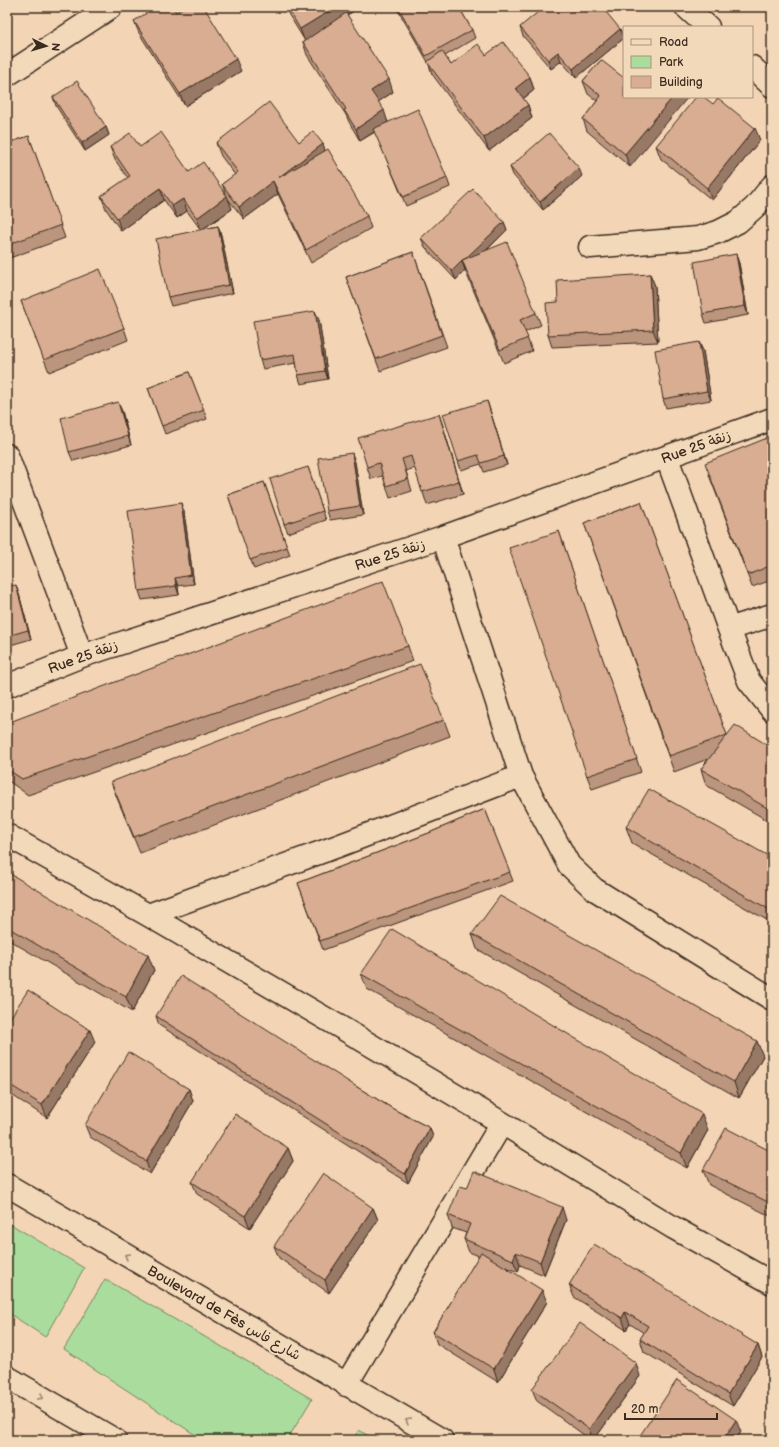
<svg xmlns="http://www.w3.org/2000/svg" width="779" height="1447" font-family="'Balsamiq Sans','Playpen Sans Arabic',sans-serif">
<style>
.green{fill:#aadc9d;stroke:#72835e}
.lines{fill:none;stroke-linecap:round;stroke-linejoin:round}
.minor-casing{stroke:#3b2a1e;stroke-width:25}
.secondary-casing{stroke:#3b2a1e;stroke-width:25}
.minor{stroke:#f2d9ba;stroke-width:22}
.secondary{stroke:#f2d9ba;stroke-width:22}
.wall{fill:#bb957d;stroke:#3b2a1e}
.shaded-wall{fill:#987966;stroke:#3b2a1e}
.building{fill:#d9ad91;stroke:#3b2a1e}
.oneway{stroke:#96826c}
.labels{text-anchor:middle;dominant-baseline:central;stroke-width:4;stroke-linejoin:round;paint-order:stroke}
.street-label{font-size:14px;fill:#3b2a1e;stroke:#f2d9ba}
</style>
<rect width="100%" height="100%" fill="#f3d5b6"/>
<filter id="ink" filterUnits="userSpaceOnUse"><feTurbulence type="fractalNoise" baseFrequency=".025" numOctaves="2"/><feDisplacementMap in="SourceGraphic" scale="8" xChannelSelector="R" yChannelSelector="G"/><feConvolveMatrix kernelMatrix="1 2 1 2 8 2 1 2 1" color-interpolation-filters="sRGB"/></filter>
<g filter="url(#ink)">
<path class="green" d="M7,1222L84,1268L45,1337L7,1312Z
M105,1279L312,1399L287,1440H203L64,1349Z
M359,1430L375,1440H352Z"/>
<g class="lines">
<defs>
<path id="minor" d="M686,7L708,27
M752,67L772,86
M7,75L111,7
M590,247L698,238L718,232L738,222L755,207L772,186
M7,455L82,656
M667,458L729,629L749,681L772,710
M443,537L521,776L569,865L594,889L772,999
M729,629L772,615
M7,686L82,656L443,537L772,419
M7,835L148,915L347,1031L502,1123L674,1228L772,1283
M148,915L338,846L521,776
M346,1385L502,1123"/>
<path id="secondary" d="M7,1185L442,1440
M7,1377L115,1440"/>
</defs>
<use href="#minor" class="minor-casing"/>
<use href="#secondary" class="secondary-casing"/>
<use href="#minor" class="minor"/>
<use href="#secondary" class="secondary"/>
</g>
<path class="wall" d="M284,7H360L347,15L393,92L378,102L388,122L447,178L450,187L406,206L375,132L360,141L349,122L346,115L307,55L303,42L305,41Z
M396,7H459L472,30L475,38L445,56L451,65L486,55L530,77L534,90L523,99L528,105L532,118L489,151L432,74L428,62Z
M573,11L620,29L624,38L576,78L561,61L551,69L523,36L520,27Z
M176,12L241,71L185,106L139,33L134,21Z
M601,60L630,167L587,131L583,119L597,101L588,94L583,81Z
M53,97L106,127L109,135L85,151L56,106Z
M713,104L760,140L712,200L661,159L656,146Z
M29,136L65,238L7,259V140L8,143Z
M299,142L323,144L325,151L367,216L371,228L311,263L278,194L244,219L228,199L232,209L203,229L218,226L221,235L233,293L171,306L168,297L201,230L187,211L177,218L164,200L121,231L106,209L101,196L128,178L115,160L110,147H140L189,172L226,194L222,184L235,175L221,156L216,143Z
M510,167L582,176L543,210L513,175Z
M772,209V220L769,212Z
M504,222L507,230L487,250L536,313L541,325L525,332L532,351L504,363L465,270L456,280L425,247L421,238Z
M413,252L447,347L380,371L346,277Z
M739,263L748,315L706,323L703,314Z
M650,274L655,286L658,342L552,347L548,335L558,302Z
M21,301L124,328L128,340L49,372Z
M319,320L328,379L301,384L298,375L296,363L263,369L260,360Z
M699,342L703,351L711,400L666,408L663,399Z
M189,372L207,419L165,434L148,388Z
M487,401L507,465L484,472L481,464L461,470L458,461Z
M122,411L131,445L73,461L69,452Z
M443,426L463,494L427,505L415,468L406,471L412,491L390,498L383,476L371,479L367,467Z
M772,436V580L752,587L709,475Z
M355,462L363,515L330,520L327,511Z
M308,467L326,520L288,533L284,524Z
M264,482L290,555L254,569L228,495Z
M641,502L727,736L772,748V823L706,785L701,769L708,759L674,772L584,523Z
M181,503L184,512L194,584L178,586L179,595L142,600L139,591Z
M559,531L641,772L592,789L587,776Z
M7,587L19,594L31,639L7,646Z
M408,646L413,661L28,795L7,780V723Z
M444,720L450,736L140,853L117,798L111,782Z
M485,809L513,881L323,950L298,883L429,833Z
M626,827L772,858V923L632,843Z
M7,872L154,970L132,1012L7,939Z
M472,934L763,1056L739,1098L477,949Z
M361,974L708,1130L687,1168L367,989Z
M156,1016L357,1087L395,1110L430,1128L433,1137L408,1183L159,1025Z
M7,1023L95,1042L47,1118L7,1092Z
M189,1089L193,1101L150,1174L90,1137L85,1125Z
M288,1148L293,1161L250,1228L197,1194L192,1182Z
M772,1152V1217L709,1185L703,1170Z
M467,1188L566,1220L544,1275L520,1265L518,1272L506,1267L547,1302L498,1382L437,1344L433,1332L479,1256L469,1252L464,1239L466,1233L452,1228L448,1215Z
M373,1208L378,1220L329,1293L279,1258L274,1246Z
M569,1285L758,1345L762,1357L733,1406L644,1352L640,1339L644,1333L630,1324L626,1330L574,1297Z
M640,1376L594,1440H591L537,1401L532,1389Z"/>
<path class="shaded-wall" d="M336,7H360L305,42L300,29Z
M620,29L624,38L576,78L573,69Z
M558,52L561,61L551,69L548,60Z
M236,59L241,71L185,106L180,94Z
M530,77L534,90L520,101L516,88Z
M389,79L393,92L375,104L371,91Z
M673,97H688L630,167L625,154Z
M528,105L532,118L489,151L484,138Z
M384,110L388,123L360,141L356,129Z
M106,127L109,135L85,151L82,143Z
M755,128L760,140L712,200L707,188Z
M323,144L327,157L278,178Z
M579,168L582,176L543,210L540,202Z
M273,181L278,194L244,219L239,207Z
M160,188L164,200L121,231L117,218Z
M227,196L232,209L201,230L197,218Z
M183,199L187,211L177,218L172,206Z
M504,222L507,230L466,270L462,261Z
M218,226L221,235L233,293L229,285Z
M736,254L739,263L748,315L745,306Z
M462,261L465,270L456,280L452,271Z
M650,274L655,286L658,342L653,330Z
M315,311L319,320L328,379L325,371Z
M699,342L703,351L711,400L707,391Z
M487,401L490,410L507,465L504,456Z
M118,402L122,411L131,445L128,436Z
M439,414L443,426L463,494L459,481Z
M352,453L355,462L363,515L360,506Z
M181,503L184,512L194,584L191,575Z
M175,578L178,586L179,595L176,586Z
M16,585L19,594L31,639L28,630Z
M148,955L154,970L132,1012L126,997Z
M90,1030L95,1042L47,1118L42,1105Z
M757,1041L763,1056L739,1098L734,1082Z
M189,1089L193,1101L150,1174L146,1161Z
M702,1114L708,1130L687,1168L681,1153Z
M430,1128L433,1137L408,1183L405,1174Z
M288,1148L293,1161L250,1228L245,1216Z
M562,1207L566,1220L544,1275L540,1262Z
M373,1208L378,1220L329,1293L325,1280Z
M516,1252L520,1265L518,1272L513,1260Z
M542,1290L547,1302L498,1382L494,1369Z
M625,1312L630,1324L626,1330L622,1318Z
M758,1345L762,1357L733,1406L728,1394Z
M636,1363L640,1376L594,1440H593L589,1429Z
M736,1420L741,1432L736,1440H723Z"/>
<path class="building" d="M156,7H173L176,12L184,7H204L236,59L180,94L134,21Z
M287,7H336L300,29Z
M398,7H459L472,30L426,56Z
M544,7H570L573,11L577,7H602L620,29L573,69L558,52L548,60L520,27Z
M346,13L389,79L371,91L384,110L356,129L344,110L346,109L303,42Z
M503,42L530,77L516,88L528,105L484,138L427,62L442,51L451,65L478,44L486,55Z
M601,60L624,78V97H673L625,154L583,119L601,96L583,81Z
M77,81L106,127L82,143L53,97Z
M696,97H704L713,104L718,98L755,128L707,188L656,146Z
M269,102L299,142L313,131L323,144L278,178L328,149L367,216L306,250L273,181L239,207L222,184L238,172L216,143Z
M418,109L447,178L403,197L373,129Z
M161,132L189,172L203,162L227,196L197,218L183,199L172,206L160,188L117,218L101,196L130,176L110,147L130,133L140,147Z
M549,133L579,168L540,202L510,167Z
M29,136L61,225L7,245V140L8,143Z
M473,189L504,222L465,259L462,260V261L452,271L421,238Z
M772,209V215L769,212Z
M218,226L229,285L168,297L156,239Z
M507,242L536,313L520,320L528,338L500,350L462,260Z
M413,252L442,335L376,359L346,277Z
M736,254L745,306L703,314L694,262Z
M100,269L124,328L44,360L21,301Z
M650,274L653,330L548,335L546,303L558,302L557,280Z
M315,311L325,371L298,375L295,354L260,360L253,321Z
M699,342L707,391L663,399L655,350Z
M189,372L204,410L162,426L148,388Z
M487,401L504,456L481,463L478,455L458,461L443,414Z
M118,402L128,436L69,452L61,418Z
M439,414L459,481L422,492L411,456L402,459L408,479L386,486L379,463L367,467L358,438Z
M772,436V565L748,575L705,463Z
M352,453L360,506L327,511L318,458Z
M308,467L323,511L284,524L270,479Z
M264,482L287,547L250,560L228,495Z
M641,502L727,735L669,756L584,523Z
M181,503L191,575L175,578L176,586L139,591L128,511Z
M559,531L637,759L587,776L509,548Z
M383,581L408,646L22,779L7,769V723Z
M16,585L28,630L7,636V587Z
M420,664L444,720L134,837L111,782Z
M735,725L772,748V811L701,769Z
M649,789L772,858V911L626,827Z
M485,809L510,872L320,941L298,883L429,833Z
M7,872L148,955L126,997L7,927Z
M500,896L757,1041L734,1082L472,934Z
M392,929L702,1114L681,1153L361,974Z
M181,976L357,1087L395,1110L430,1128L405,1174L156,1016Z
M28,990L90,1030L42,1105L7,1083V1023Z
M128,1052L189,1089L146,1161L85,1125Z
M235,1114L288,1148L245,1216L192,1182Z
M726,1128L772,1152V1204L703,1170Z
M474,1171L562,1207L540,1262L516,1252L513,1260L464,1239L470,1224L448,1215L460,1186L467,1188Z
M323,1173L373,1208L325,1280L274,1246Z
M594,1244L758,1345L728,1394L640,1339L648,1326L625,1312L622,1318L569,1285Z
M481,1252L542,1290L494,1369L433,1332Z
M580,1323L636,1363L589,1429L532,1389Z
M677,1380L736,1420L723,1440H637Z
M771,1434H772V1440H767Z"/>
<defs><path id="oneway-chevron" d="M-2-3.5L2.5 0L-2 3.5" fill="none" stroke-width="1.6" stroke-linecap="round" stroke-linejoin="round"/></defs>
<g class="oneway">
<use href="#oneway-chevron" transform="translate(127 1256) rotate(-150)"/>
<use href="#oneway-chevron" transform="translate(41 1397) rotate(30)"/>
<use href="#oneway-chevron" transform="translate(408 1421) rotate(-150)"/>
</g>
</g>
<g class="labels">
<g class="street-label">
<text transform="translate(696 447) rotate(-20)">Rue 25 زنقة</text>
<text transform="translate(390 555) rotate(-18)">Rue 25 زنقة</text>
<text transform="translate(83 657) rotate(-20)">Rue 25 زنقة</text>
<text transform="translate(224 1313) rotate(30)">Boulevard de Fès شارع فاس</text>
</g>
</g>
<rect width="779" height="1447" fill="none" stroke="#f2d9ba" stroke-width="24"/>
<rect x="12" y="12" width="755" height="1423" fill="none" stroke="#3b2a1e" stroke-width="1.5" filter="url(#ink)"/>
<rect x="623" y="26" width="130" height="72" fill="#f2d9ba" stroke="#a9937c"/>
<rect x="631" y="39" width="20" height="6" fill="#f2d9ba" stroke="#a9937c"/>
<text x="659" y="46" font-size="12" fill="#3b2a1e">Road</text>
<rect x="631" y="56" width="20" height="12" fill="#aadc9d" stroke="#a9937c"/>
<text x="659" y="66" font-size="12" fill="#3b2a1e">Park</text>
<rect x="631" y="76" width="20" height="12" fill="#d9ad91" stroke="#a9937c"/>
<text x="659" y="86" font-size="12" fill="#3b2a1e">Building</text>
<g transform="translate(46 46) rotate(95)" stroke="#f2d9ba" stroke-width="3" paint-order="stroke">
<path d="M0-3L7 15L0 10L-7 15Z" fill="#3b2a1e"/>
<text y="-6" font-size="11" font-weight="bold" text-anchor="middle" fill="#3b2a1e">N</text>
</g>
<path d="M625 1413v6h92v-6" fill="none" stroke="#3b2a1e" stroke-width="2"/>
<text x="631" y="1413" font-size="12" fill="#3b2a1e" stroke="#f2d9ba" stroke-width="3" paint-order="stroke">20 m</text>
</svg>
